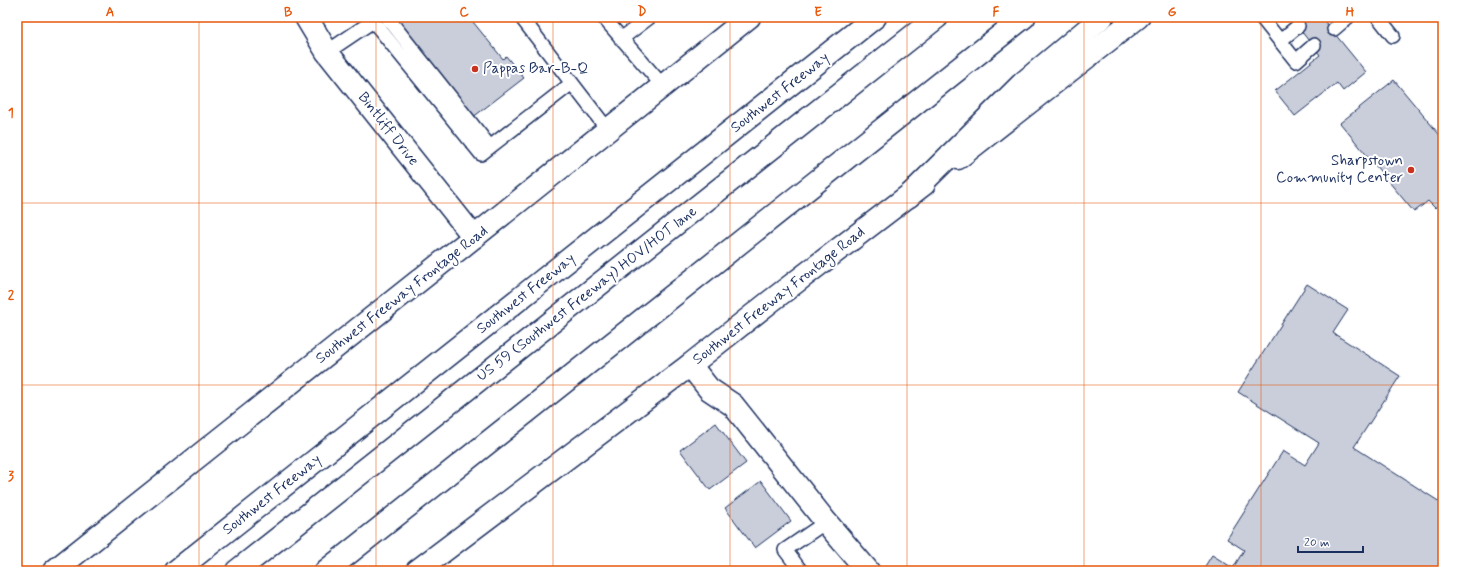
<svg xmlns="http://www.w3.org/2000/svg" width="1460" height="588" font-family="Mynerve,sans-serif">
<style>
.building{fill:#caceda;stroke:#1b2f5e}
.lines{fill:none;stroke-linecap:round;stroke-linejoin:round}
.service-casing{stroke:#1b2f5e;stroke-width:16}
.minor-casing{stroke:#1b2f5e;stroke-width:25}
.tertiary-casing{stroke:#1b2f5e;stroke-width:25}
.secondary-casing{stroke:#1b2f5e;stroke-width:25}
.motorway-casing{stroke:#1b2f5e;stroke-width:25}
.service{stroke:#fff;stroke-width:13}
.minor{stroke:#fff;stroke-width:22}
.tertiary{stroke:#fff;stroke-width:22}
.secondary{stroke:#fff;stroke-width:22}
.motorway{stroke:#fff;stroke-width:22}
.grid{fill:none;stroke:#e8590c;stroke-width:1;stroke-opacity:0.55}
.poi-dot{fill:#c8321e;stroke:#fff;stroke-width:1.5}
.labels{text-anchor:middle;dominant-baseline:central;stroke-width:4;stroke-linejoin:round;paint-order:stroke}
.poi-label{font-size:15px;fill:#1b2f5e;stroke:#fff;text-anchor:start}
.street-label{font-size:15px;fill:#1b2f5e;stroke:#fff}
.neatline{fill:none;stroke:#e8590c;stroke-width:1.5}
.grid-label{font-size:13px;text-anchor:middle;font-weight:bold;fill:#e8590c}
</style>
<rect width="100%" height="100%" fill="#fff"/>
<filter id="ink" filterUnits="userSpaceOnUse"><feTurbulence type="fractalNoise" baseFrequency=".025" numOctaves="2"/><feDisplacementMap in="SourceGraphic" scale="8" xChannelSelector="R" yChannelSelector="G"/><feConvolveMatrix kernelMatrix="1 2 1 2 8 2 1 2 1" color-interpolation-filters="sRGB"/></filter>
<g filter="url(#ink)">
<path class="building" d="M393,17H469L503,59L506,56L524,78L472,118Z
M1290,17H1321L1366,72L1343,91L1337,83L1295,116L1275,91L1320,55Z
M1394,80L1443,139V201L1435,208L1428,201L1414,212L1340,123Z
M1307,284L1348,310L1333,333L1400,376L1354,447L1443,504V571H1202L1212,555L1233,568L1244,550L1227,539L1283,451L1305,465L1319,443L1238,392Z
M716,423L746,463L710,490L680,450Z
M761,481L791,521L755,548L725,508Z"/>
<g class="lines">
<defs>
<path id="service" d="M387,17L490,147
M521,17L608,130
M603,17L663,86
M1261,17L1296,61L1314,45
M1378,17L1393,36
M1334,29L1348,17
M621,39L650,17
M1280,41L1298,26
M327,52L373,21L481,154L572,83
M801,571L785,550L826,522"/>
<path id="minor" d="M690,365L709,389L733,405L826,522L868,571"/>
<path id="tertiary" d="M306,17L327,52L474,237"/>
<path id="secondary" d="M958,158L1138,17
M54,571L474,237L749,17
M417,571L690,365L771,301L924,184"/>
<path id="motorway" d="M909,196L1023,83L1102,17
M176,571L875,17
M237,571L937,17
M326,571L1024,17"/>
</defs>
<use href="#service" class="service-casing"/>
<use href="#minor" class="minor-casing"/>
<use href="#tertiary" class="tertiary-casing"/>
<use href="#secondary" class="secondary-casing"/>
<use href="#motorway" class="motorway-casing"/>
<use href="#service" class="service"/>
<use href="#minor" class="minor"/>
<use href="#tertiary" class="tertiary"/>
<use href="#secondary" class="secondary"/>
<use href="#motorway" class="motorway"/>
</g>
</g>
<path class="grid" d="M199,17V571M376,17V571M553,17V571M730,17V571M907,17V571M1084,17V571M1261,17V571M17,203H1443M17,385H1443"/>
<g class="poi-dot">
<circle cx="475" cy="69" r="4"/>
<circle cx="1411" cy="170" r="4"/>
</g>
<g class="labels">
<g class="poi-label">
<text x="483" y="69">Pappas Bar-B-Q</text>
<text x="1403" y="161" text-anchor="end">Sharpstown<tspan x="1403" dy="17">Community Center</tspan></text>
</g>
<g class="street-label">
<text transform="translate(780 93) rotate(-38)">Southwest Freeway</text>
<text transform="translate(388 129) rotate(52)">Bintliff Drive</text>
<text transform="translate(526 294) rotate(-38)">Southwest Freeway</text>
<text transform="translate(587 294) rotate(-38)">US 59 (Southwest Freeway) HOV/HOT lane</text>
<text transform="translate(402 295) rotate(-38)">Southwest Freeway Frontage Road</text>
<text transform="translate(779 296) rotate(-38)">Southwest Freeway Frontage Road</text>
<text transform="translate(272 495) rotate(-38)">Southwest Freeway</text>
</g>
</g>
<rect width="1460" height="588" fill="none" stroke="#fff" stroke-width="44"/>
<path d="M1298 546v6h65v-6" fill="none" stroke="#1b2f5e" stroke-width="2"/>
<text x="1304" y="546" font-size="12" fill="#1b2f5e" stroke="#ffffff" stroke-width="3" paint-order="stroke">20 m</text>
<rect x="22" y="22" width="1416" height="544" class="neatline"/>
<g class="grid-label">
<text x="110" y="16">A</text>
<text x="288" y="16">B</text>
<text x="464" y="16">C</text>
<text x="642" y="16">D</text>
<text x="818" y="16">E</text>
<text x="996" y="16">F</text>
<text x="1172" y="16">G</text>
<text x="1350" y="16">H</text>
<text x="11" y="117">1</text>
<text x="11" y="299">2</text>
<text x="11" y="480">3</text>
</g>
</svg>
